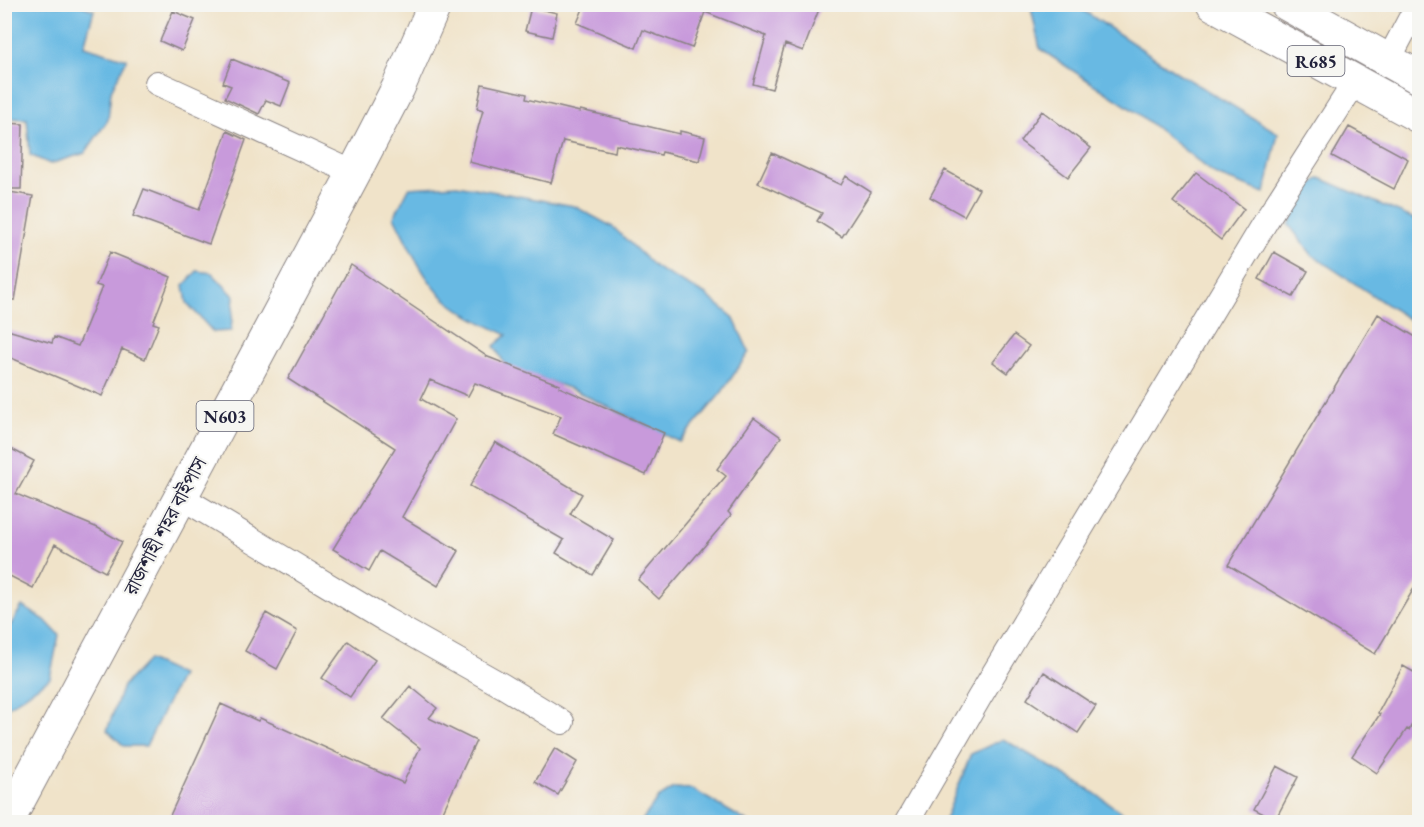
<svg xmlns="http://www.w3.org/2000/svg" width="1424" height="827" font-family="'EB Garamond','Noto Serif Bengali',serif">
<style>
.water{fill:#68b9e3;stroke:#456e8f;stroke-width:1.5}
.building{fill:#c89adb}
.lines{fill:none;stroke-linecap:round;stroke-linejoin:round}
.street-casing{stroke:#898282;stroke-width:26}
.primary-casing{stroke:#898282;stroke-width:35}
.highway-casing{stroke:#898282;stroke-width:35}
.street{stroke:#fff;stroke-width:24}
.primary{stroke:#fff;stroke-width:33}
.highway{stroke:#fff;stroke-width:33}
.labels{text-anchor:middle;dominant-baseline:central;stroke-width:4.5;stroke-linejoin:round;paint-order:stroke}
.shield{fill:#f6f6f2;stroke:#626272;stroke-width:1.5}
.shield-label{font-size:18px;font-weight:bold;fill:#22223b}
.street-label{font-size:20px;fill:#22223b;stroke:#f6f6f2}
</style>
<rect width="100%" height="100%" fill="#f6f6f2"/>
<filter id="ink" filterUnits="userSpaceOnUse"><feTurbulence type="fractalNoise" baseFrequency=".0167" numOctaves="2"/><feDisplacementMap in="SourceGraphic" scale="12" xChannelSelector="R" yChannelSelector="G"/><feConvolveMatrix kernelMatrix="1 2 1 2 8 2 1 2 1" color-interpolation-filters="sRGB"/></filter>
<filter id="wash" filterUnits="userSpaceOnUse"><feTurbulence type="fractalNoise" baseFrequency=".008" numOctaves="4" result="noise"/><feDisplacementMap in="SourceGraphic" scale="24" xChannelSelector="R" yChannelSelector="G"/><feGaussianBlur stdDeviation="1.35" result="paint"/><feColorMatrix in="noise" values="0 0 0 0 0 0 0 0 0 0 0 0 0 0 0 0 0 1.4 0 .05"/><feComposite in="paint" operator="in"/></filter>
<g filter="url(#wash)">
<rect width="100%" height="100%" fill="#f0e3c9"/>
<path class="water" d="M5,4L80,5L94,10L84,46L127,59L111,91L108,120L85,153L50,164L30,155L27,119L5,118Z
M1036,5H1075L1178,73L1278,133L1265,193L1216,175L1136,112L1040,49L1031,8Z
M1320,178L1419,221V326L1312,255L1289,225L1306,189Z
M457,185L574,206L613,227L656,268L706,295L733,317L749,352L722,392L680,442L574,390L506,366L494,346L507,335C484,324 462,314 443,297C422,277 407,242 394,217L409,188Z
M197,271L212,273L234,296L231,331L213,332L187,303L184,285Z
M22,606L45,620L59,635L50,678L5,709V634Z
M148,660L181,675L146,746H124L107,730L123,686Z
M1003,739L1090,790L1135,822H944L971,754Z
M674,788L692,789L748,822H641L658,798Z"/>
<g id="blocks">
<path class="building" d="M585,4H821L803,51L785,44L772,89L753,84L766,36L705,12L692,48L643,30L636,48L577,23Z
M531,7L557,13L552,37L525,31Z
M173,11L195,20L182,51L160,41Z
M232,59L290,83L281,106L266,100L259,114L225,98L231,86L223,83Z
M482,84L527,94L526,99L580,112V110L621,119V120L680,134V131L705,137L699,161L662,152L661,155L616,145L615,152L563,141L551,183L469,162L483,110L477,108Z
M1042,111L1091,148L1068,177L1020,141Z
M4,123L23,124L21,189H4Z
M1349,127L1408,159L1394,189L1332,156Z
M227,131L246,140L209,244L133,216L144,189L199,210Z
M772,153L841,185L846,176L871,192L842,237L817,221L822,213L758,183Z
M945,170L979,189L964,216L930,197Z
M1196,173L1244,209L1221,240L1173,202Z
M4,191L33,196L15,300H4Z
M110,252L171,277L153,323L159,325L145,359L122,349L102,396L4,355V329L52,343L54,337L78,346L102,287L96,285Z
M1274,252L1308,271L1293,297L1259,279Z
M351,265L488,357L560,385L559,387L664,433L646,475L553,434L561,416L475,383L468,396L430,380L421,399L456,419L402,517L459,551L438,586L380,551L369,571L333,549L395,448L288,379Z
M1378,314L1419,339V580L1375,654L1228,565Z
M1014,335L1029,346L1008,373L993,362Z
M754,418L781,437L728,512L731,515L659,599L638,580L726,476L717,469Z
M495,442L582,494L570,514L614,540L593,575L556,553L564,540L470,486Z
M4,445L34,461L16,494L98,528L122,542L105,572L55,544L33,588L4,573Z
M266,613L297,631L277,669L245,651Z
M348,641L375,660L350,697L322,678Z
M1403,666L1419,675V711L1409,730L1407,729L1377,773L1352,756L1380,714L1378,713Z
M1044,672L1096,706L1078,733L1027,699Z
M410,686L437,708L429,718L476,741L438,822H167L221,704L258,721L260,718L403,783L420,748L383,719Z
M555,748L577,762L558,795L535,782Z
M1277,766L1298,777L1275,820L1254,809Z"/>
</g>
</g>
<g filter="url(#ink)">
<use href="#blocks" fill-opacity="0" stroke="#898282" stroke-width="1.5"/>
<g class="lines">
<defs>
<path id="street" d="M1388,61L1418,4
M157,83L354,173
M181,497L386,620L503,686L562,722
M907,822L979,698L1269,216L1355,82"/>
<path id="primary" d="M1213,4L1420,117
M1287,4L1420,78"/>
<path id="highway" d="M7,822L354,173L398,88L435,4"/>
</defs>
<use href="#street" class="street-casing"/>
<use href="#primary" class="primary-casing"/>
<use href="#highway" class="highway-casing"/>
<use href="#street" class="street"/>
<use href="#primary" class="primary"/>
<use href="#highway" class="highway"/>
</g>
</g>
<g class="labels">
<g class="shield">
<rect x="1287.5" y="46" width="57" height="30" rx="4.5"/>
<rect x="196.5" y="401" width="57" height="30" rx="4.5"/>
</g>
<g class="shield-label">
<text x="1316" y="61">R685</text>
<text x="225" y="416">N603</text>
</g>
<g class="street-label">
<text transform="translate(165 526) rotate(-62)">রাজশাহী শহর বাইপাস</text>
</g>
</g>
<rect width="1424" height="827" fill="none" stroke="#f6f6f2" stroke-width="24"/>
</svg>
